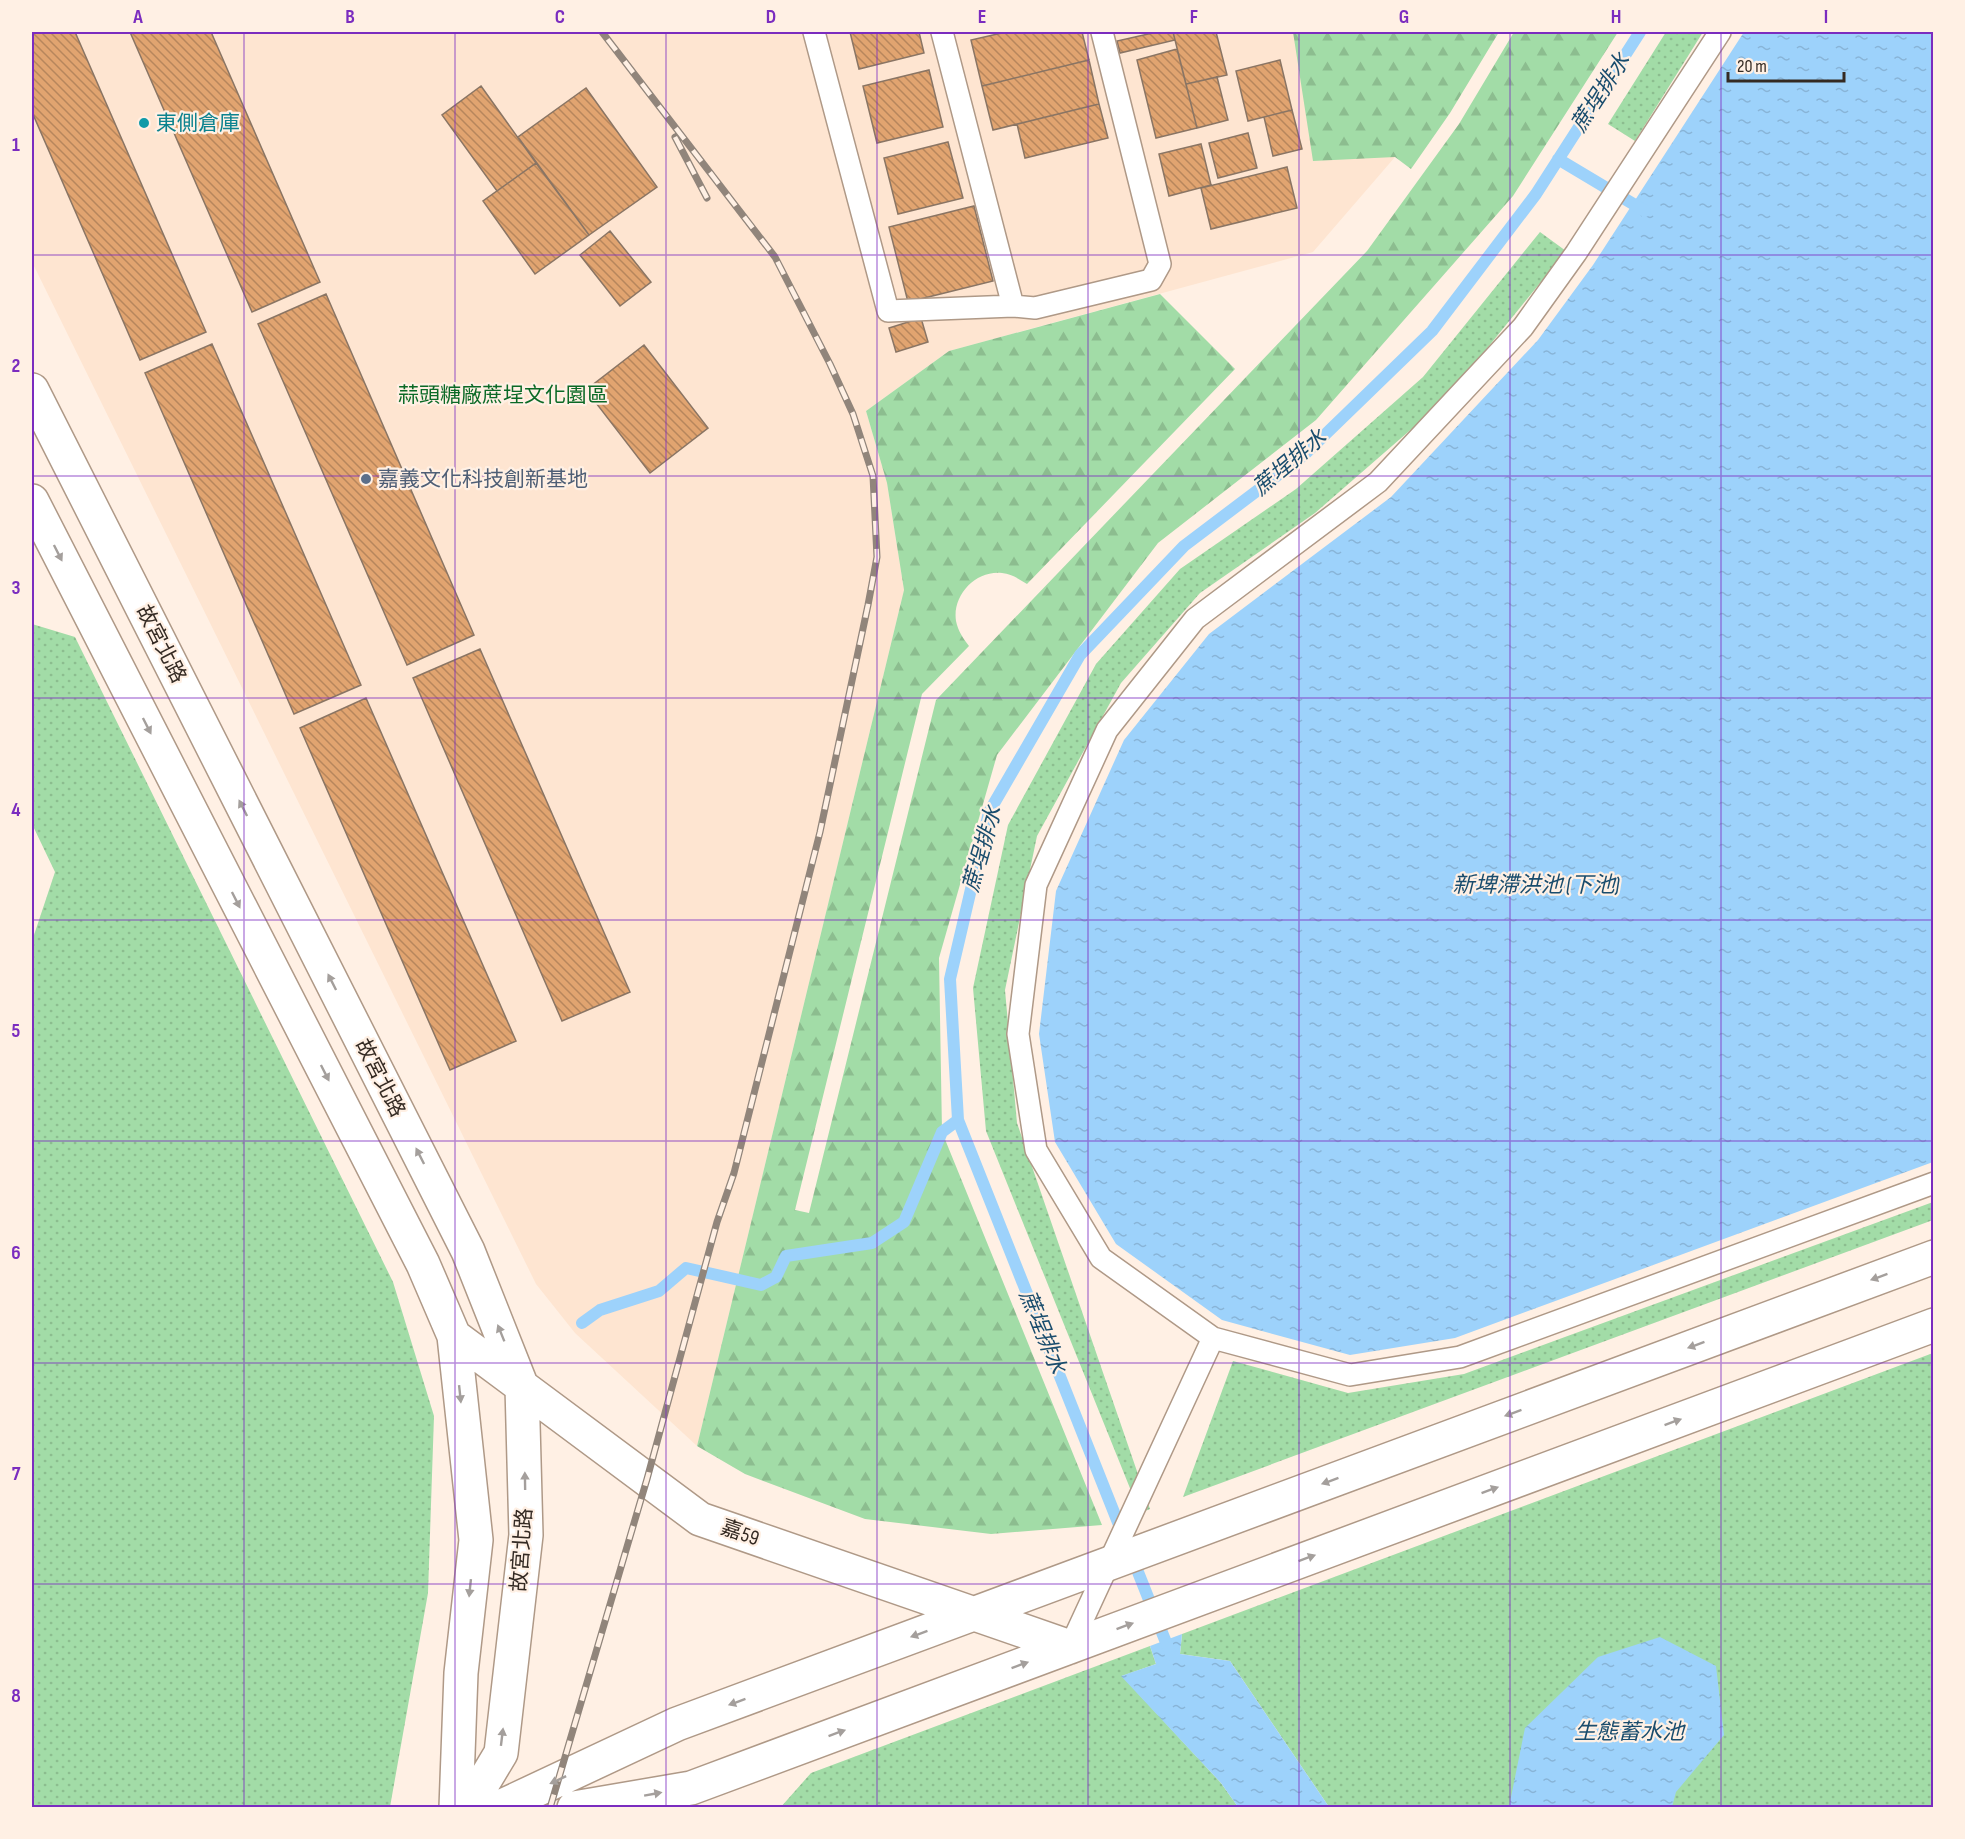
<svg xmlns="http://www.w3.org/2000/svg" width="1965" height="1839" font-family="'Sofia Sans Condensed','Noto Sans TC',sans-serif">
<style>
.built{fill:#fee5d1}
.grass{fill:url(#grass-dots)}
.forest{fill:url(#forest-firs)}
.water{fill:url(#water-ripples)}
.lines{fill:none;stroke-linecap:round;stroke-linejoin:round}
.stream{stroke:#9dd2fb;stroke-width:12}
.building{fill:url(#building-back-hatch);stroke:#8a7564;stroke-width:1.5}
.service-casing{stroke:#af9987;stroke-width:24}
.tertiary-casing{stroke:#af9987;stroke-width:36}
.service{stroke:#fff;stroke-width:21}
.tertiary{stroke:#fff;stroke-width:33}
.rail-casing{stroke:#91857b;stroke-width:7}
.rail{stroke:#fff0e4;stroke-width:4.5;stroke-dasharray:14;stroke-linecap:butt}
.oneway{fill:#a49f9c}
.grid{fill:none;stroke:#7b2cbf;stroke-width:1.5;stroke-opacity:0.55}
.culture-dot{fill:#0f9aa8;stroke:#fff0e4;stroke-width:2}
.service-dot{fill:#5c6f8a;stroke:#fff0e4;stroke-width:2}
.labels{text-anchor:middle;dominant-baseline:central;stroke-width:4.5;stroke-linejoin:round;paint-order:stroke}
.culture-label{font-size:21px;fill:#0d838f;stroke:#fff0e4;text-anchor:start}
.park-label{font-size:21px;fill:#0b6926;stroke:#fff0e4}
.service-label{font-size:21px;fill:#4e5e75;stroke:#fff0e4;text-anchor:start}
.street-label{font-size:21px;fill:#342a23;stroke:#fff0e4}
.water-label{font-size:22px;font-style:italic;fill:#194c6d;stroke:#fff0e4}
.neatline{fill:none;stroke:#7b2cbf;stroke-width:2}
.grid-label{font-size:20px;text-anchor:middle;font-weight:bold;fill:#7b2cbf}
</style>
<defs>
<pattern id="grass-dots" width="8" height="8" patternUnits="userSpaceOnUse" patternTransform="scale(1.5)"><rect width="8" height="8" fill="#a2dca7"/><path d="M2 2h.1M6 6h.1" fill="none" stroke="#8cbd8f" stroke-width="1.8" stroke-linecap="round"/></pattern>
<pattern id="forest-firs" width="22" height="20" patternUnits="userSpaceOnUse" patternTransform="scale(1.5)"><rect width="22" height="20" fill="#a2dca7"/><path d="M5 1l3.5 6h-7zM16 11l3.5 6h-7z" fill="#8cbd8f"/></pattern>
<pattern id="water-ripples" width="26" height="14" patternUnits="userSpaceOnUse" patternTransform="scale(1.5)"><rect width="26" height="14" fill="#9dd2fb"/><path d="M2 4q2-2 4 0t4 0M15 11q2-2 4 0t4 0" fill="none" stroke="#88b4d7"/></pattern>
<pattern id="building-back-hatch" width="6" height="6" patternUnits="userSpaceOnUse" patternTransform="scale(1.5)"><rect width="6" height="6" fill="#e1a470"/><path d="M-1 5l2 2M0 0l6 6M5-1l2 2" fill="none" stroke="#b7865c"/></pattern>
</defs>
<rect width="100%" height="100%" fill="#fff0e4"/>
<path class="built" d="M32,32H1470L1395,157L1313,252L949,351L866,411L887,483L904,590L697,1446L575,1333L536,1284L32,262Z"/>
<path class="grass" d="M1666,32H1703L1635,141L1608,124Z
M1540,232L1566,251L1446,399L1315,513L1200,593L1121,683L1037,836L1005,990L1017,1123L1150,1509L1140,1513L986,1131L973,988L1008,825L1096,664L1180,569L1296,489L1423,377Z
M32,624L75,637L393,1282L434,1416L428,1593L390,1807H32V941L55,872L32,824Z
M1933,1202V1220L1183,1497L1233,1361L1348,1393L1464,1374Z
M1933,1353V1807H1329L1230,1661L1180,1654L1182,1634Z
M1150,1646L1156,1664L1122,1676L1221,1783L1238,1807L780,1808L811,1773Z"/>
<path class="forest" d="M1293,32H1499L1450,113L1411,169L1395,157L1313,161Z
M1514,32H1618L1513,196L1316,420L1158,543L997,755L939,958L942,1132L1102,1525L991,1534L865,1519L745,1474L697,1446L904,590L887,483L866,411L949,351L1160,294L1235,369L1027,584C1019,579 1012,574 1002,573C976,570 952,595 956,621C958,631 963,638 969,646L922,694L795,1210L809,1213L936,700L1367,251L1459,124Z"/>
<path class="water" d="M1744,32H1933V1162L1455,1338L1350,1355L1222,1320L1116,1244L1055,1142L1039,1034L1056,891L1124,740L1209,634L1391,497L1538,340L1593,265Z
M1182,1634L1180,1654L1230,1661L1329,1807H1238L1221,1783L1121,1676L1156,1664L1150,1646Z
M1660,1637L1716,1666L1724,1735L1676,1792L1672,1807H1509L1525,1728L1598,1657Z"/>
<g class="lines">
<path class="stream" d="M1558,159L1645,211
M582,1323L600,1310L659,1291L686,1268L761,1285L776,1277L786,1256L872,1243L904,1222L942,1132L958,1120
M1123,1535L958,1120L950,979L989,812L1080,655L1184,546L1303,456L1432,331L1536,194L1640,32
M1132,1557L1171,1655"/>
</g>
<path class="building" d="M32,32H75L206,332L140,360L32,112Z
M130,32H211L320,282L252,312Z
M850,32H919L924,53L859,69Z
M1006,32H1082L1089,60L982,86L971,40Z
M1157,32H1173L1175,40L1120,53L1117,41Z
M1173,32H1216L1227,75L1186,84Z
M1177,49L1197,128L1156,138L1137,60Z
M1089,60L1099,104L993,130L982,86Z
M1280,60L1292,110L1248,121L1236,71Z
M929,70L943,127L877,143L863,86Z
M1217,77L1228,120L1197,128L1186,84Z
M481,86L536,163L497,191L442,115Z
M586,88L657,187L589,235L518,137Z
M1099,104L1108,138L1025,158L1017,124Z
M1292,110L1302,149L1273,156L1264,117Z
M1248,133L1257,168L1218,178L1209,143Z
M948,142L963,198L898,214L884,158Z
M1201,144L1211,185L1169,196L1159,154Z
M536,163L589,235L535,274L483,201Z
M1287,167L1297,208L1211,229L1201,188Z
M974,206L993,281L908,302L889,227Z
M610,231L651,282L620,306L580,255Z
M326,294L474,635L407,665L258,324Z
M921,318L928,342L896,352L889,328Z
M212,344L361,685L294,714L145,373Z
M644,345L708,428L650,473L586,390Z
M480,649L630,992L562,1021L413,678Z
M366,698L516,1041L450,1070L300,728Z"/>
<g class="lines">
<defs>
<path id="service" d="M814,32L888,311L1013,306L1035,308L1151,280L1160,264L1102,32
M942,32L1013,306
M1720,32L1576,253L1523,327L1378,482L1195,619L1107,730L1036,885L1018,1034L1036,1150L1101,1258L1213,1338L1350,1375L1460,1357L1934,1183
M1070,1647L1213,1338"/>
<path id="tertiary" d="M32,390L468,1251L522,1387L526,1535L501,1753L468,1808
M32,501L423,1264L454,1336L476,1540L461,1673L456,1808
M454,1336L700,1519L1070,1647
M498,1808L677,1724L1934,1257
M574,1808L691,1788L1934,1325"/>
</defs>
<use href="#service" class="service-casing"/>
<use href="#tertiary" class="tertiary-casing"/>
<use href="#service" class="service"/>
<use href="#tertiary" class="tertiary"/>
<defs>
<path id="rail" d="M675,137L707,198
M550,1808L647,1479L717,1222L734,1173L820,832L868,605L877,557L873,476L853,414L830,364L775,257L602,32"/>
</defs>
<use href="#rail" class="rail-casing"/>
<use href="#rail" class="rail"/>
</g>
<defs><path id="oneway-solid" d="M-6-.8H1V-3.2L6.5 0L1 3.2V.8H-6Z" transform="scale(1.5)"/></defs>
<g class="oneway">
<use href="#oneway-solid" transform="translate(58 553) rotate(63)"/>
<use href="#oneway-solid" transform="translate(147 726) rotate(63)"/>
<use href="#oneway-solid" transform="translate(243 808) rotate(-117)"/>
<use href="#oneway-solid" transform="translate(236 900) rotate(63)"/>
<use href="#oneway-solid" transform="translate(332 982) rotate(-117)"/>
<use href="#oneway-solid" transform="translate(325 1073) rotate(63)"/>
<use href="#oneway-solid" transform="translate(420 1156) rotate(-117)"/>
<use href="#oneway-solid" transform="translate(1879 1277) rotate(160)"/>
<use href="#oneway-solid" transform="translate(501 1333) rotate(-112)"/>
<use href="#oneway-solid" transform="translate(1696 1345) rotate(160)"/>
<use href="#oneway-solid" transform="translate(460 1394) rotate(84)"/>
<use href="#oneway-solid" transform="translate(1513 1413) rotate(160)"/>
<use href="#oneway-solid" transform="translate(1673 1422) rotate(-20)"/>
<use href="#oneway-solid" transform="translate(525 1481) rotate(-91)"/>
<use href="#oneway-solid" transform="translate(1330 1481) rotate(160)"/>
<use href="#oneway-solid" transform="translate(1490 1490) rotate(-20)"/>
<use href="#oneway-solid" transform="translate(1307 1558) rotate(-20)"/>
<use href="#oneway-solid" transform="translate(470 1588) rotate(96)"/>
<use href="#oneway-solid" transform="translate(1125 1626) rotate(-20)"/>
<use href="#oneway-solid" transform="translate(919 1634) rotate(160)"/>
<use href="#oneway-solid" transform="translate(1020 1665) rotate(-20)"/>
<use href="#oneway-solid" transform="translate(737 1702) rotate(160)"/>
<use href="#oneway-solid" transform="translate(837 1733) rotate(-20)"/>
<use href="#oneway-solid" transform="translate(502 1737) rotate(-83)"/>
<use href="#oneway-solid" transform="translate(558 1780) rotate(155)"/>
<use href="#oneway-solid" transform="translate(653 1794) rotate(-10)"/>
</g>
<path class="grid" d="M244,32V1808M455,32V1808M666,32V1808M877,32V1808M1088,32V1808M1299,32V1808M1510,32V1808M1721,32V1808M32,255H1934M32,476H1934M32,698H1934M32,920H1934M32,1141H1934M32,1363H1934M32,1584H1934"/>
<circle class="culture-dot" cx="144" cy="123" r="6"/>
<circle class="service-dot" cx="366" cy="479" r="6"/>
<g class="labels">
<g class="culture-label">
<text x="156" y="123">東側倉庫</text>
</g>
<g class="park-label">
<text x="503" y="395">蒜頭糖廠蔗埕文化園區</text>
</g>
<g class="service-label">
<text x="378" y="479">嘉義文化科技創新基地</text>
</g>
<g class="street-label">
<text transform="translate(161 644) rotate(63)">故宮北路</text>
<text transform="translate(380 1078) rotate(63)">故宮北路</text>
<text transform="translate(740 1533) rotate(19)">嘉59</text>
<text transform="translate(522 1550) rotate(-86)">故宮北路</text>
</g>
<g class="water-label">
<text transform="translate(1601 93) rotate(-57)">蔗埕排水</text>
<text transform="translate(1290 463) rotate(-40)">蔗埕排水</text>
<text transform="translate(983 849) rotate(-74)">蔗埕排水</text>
<text x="1536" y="885">新埤滯洪池 (下池)</text>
<text transform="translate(1042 1332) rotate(68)">蔗埕排水</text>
<text x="1629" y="1732">生態蓄水池</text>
</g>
</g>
<rect width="1965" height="1839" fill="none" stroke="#fff0e4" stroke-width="66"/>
<path d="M1728 72v9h116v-9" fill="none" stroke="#342a23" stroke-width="3"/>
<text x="1737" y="72" font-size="18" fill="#342a23" stroke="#fff0e4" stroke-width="4.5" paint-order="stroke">20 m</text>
<rect x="33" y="33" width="1899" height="1773" class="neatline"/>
<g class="grid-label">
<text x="138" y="23">A</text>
<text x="350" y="23">B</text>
<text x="560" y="23">C</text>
<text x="771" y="23">D</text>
<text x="982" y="23">E</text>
<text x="1194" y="23">F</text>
<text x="1404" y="23">G</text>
<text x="1616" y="23">H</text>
<text x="1826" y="23">I</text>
<text x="16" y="151">1</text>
<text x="16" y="372">2</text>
<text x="16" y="594">3</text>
<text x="16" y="816">4</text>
<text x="16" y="1037">5</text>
<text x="16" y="1259">6</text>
<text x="16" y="1480">7</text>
<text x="16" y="1702">8</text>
</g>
</svg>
